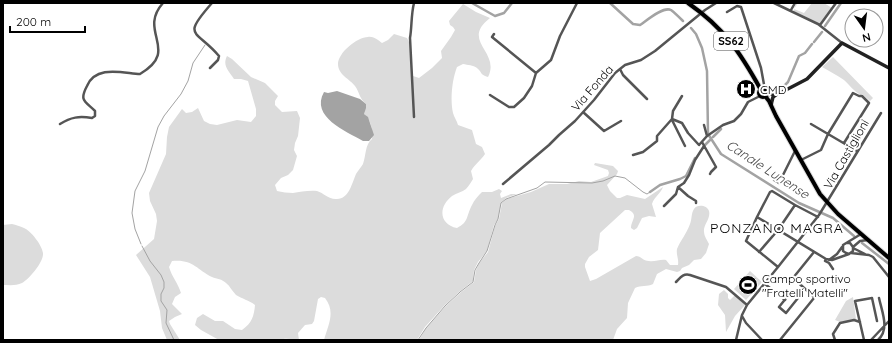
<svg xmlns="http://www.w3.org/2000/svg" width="892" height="343" font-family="Quicksand,sans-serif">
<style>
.green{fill:#dcdcdc}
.water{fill:#a3a3a3}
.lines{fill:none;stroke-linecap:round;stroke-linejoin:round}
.stream{stroke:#a3a3a3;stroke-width:1}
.canal{stroke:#a3a3a3;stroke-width:2.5}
.primary-casing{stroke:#dbdbdb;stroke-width:6}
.street{stroke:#555;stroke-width:2.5}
.secondary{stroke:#222;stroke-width:3.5}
.primary{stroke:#000;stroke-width:4}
.labels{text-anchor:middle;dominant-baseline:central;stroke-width:4;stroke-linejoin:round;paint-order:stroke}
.shield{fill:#fff;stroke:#4c4c4c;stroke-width:1}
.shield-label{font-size:11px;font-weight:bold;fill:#000}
.street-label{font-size:12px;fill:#000;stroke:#fff}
.poi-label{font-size:12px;fill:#000;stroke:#fff;text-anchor:start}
.water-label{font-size:13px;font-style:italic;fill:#444;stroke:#fff}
.quarter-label{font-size:14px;letter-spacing:1px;fill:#000;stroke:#fff}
</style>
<rect width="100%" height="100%" fill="#fff"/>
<path class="green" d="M797,3H798L794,9L804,13L812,3H824L832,8L820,24L794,11C794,8 795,5 797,3Z
M463,4L476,12L490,18C460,41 501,52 488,77C479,74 483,73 477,68C473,65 468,65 463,64L457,67C452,80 450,100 453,113C454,117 457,121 458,125L472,130L476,144L482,147L485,154C481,160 475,164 471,171L473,179C471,182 469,186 466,189C462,192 457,193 452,196C438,207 439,224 457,228C469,222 466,216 472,205C474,200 478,196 482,192H492L499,189L502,191L500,194L501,198L511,194H517L506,198L501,203L498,219L494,225L487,251L478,262L474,270L473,281L459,292L444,306L425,327L417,340H324C328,325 336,312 325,298L321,297L318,299L314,321L312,324L305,325L298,333L299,340C292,340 287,337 280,340H219L201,330L195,325L197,318L203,314L215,321H223L235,329L242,330C252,323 254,316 255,305C249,300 242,299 236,295C232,291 230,286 226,283C222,279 217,279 212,277C196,269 193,259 172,261L169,267C172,277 178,283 181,293L175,297L172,304L182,314L175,317L169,321L170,324L180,340H167L162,328L160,311L150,277L136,255L154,239L157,221L156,214L150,201L149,193L166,154L167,137L169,127L182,109L186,113L192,112L198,108L204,121L210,124L217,125L237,120L251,122L256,116V109L248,81L241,79H234C229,71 222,66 227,56L232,59L251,77L265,83L278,96L275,101V105L282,112L297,111L300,118L298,136L295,143L294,150L297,156L293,170L288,175L281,178L275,185L277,191C282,192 288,193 293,193C300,192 309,190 317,191C324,193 329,200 337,199C349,199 352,183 356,174C358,171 361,167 363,164C366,156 365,144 372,139C373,131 371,119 364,114L366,104C359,98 360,93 355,86C350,79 338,75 338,64C338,53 357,37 368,37C373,36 378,40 382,43L388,40L394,34L407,38C414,50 408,63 413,76L419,78L432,68L442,58L441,51L451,37L455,30L453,27L450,25L449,21Z
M833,57L873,98L870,101L862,94L861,95C853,91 850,85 844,80C837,75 829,71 822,67Z
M595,163L613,166L618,171L617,174L607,185L610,191L617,198H620L627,195L645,199L663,187C661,193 654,197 652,204L656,217L649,216L642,218L637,228L634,230L631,228C631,220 639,215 629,210H625L600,233L598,250L589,257L585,264V267L590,281L596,279L636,256C641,256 643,261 649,261C655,262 660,259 666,260L670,265H678C679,259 676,255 677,249C680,241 687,233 690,224C692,220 691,213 694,209C697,204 707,205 709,211C711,219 703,225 704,232C704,236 707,240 709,244L706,253L701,259L694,260L689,265L682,268L680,271L677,272L666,269L657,274L653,284C647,287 641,285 635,288L628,303L627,318L617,329L613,340H419L426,328L445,307L460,293L474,282L476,270L479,263L488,252L495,226L499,219L502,203L506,199L531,192L549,184H567L579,181L591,182L608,176L609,173L608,170L594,165Z
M12,224C16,225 20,226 24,228C31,231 42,245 43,253C44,262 29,279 22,283C16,286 9,285 3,285V225Z
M750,271L762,282L746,300L734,289Z
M724,290L728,294V298L730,300L735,295L745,305L735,316L726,332L725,315L718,305L719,294Z
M853,297L856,319L840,322L835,320L846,301Z"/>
<path class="water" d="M337,91L360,99L366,104V108L364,114L368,117L374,135L369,141H363C346,131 310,117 324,92L328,93Z"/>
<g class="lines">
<path class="stream" d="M141,244L135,229L132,213L135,191L145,171L158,127L164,116L181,94L188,81L193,63L205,45
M142,246L150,261L161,275L164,282V288L161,294V301L167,310L166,323L174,340
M418,340L426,328L445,306L460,292L473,282L475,270L479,263L487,251L495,225L498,219L501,203L506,199L537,188L545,182L592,183L603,181L615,176L625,178L643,192L647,194L650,192"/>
<path class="canal" d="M472,3L495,16L504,13L512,3
M610,3L633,24L640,25C646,21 663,6 671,10C675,13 679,17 683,21
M825,26L841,3
M691,28L696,34L702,48L707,71L708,134L721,154L799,203L833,218L854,236
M814,42L822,32
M774,90L783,87L788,82L799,56L805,53L812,44
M713,137L721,129
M704,146L711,139
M650,192L660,185L680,179L686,176L695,158
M862,243L889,264"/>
<defs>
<path id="primary" d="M688,3C724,28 740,52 761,90
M759 93a4 4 0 1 1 8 0a4 4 0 1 1-8 0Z
M765,96L769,101L776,116L820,194L838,214L889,258"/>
</defs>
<use href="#primary" class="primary-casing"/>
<path class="street" d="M414,3C411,15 412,26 410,38L414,117
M774,3L818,24L842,43
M791,10L795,3
M727,12L737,6L741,7L761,68L765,90
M820,25L836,3
M494,34L492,37L536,73
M210,68L218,60L219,56C196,29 181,38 212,3
M620,69L623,75L647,99
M490,95L509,107H514L524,98L532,86L536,73L551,60L560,36L577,3
M682,96L673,111L672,119L682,123L688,133L699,145L707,136L723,125L734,121L741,114L748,102L760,96
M583,112L604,131L621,121
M672,120L685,146
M60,124C71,117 79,116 92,118L95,116V111C85,101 79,101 87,86C96,65 122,73 140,74C181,50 137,32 163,3
M811,124L857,151
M704,125L707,136
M702,142L716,167L711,172L710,174
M633,155L643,152L657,141V136L672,119
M801,160L821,150L828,134L853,93L859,96H862L869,103L844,143
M774,176V180L779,183L795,151
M503,184L549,145L559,135L575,121L594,100L615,73L625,65L641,60L655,51L705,10L716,3
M696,203V201L688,196L678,187L684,183L689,175L695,160L704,146
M664,206L676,194L678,187
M757,217L746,241L778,267
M818,217L795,205L772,191L770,192L757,217L826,259L832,260L849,254
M847,243H850L853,247V251L849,254L846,253L843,251V245L861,234
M853,247L860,241L868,240
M853,248L865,254
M759,252L778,230L795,205
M851,253L869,255L873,257L889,277
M826,259L825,261L829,263L833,269
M829,260L837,254L842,247
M676,282C680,278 683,273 690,275L726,287L747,305
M765,284L785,300
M791,292L798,298L786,313L779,307Z
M742,316L746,323L762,340
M736,340L742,315L747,305L778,267L819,215L881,113
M780,340L814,298L813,296L793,278L814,252
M835,340L833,334L840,323L854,320L860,322
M864,340L855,301L872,298L877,321
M871,340L889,321
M878,340C890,329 882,312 879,298"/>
<path class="secondary" d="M767,92L775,93
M766,95L782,92L807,79L842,43L889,68
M771,105L773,97L777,94"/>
<use href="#primary" class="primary"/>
</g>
<defs>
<symbol id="hospital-disc" viewBox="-11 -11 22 22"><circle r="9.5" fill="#000" stroke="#fff"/><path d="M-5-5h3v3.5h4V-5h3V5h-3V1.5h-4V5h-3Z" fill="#fff"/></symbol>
<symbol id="stadium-disc" viewBox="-11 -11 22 22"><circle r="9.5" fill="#000" stroke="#fff"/><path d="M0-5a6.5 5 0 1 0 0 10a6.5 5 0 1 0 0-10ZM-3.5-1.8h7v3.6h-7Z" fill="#fff"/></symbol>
</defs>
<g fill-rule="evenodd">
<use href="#hospital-disc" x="735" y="78" width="22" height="22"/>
<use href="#stadium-disc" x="737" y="274" width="22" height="22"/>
</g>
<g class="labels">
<rect class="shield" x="714" y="32" width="34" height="18" rx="3"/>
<g class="shield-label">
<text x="731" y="41">SS62</text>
</g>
<g class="street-label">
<text transform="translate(592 88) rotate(-49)">Via Fonda</text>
<text transform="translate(846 154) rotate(-60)">Via Castiglioni</text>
</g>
<g class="poi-label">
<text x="760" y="89">CMD</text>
<text x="762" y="278">Campo sportivo<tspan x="762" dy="14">"Fratelli Matelli"</tspan></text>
</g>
<g class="water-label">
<text transform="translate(768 169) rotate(33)">Canale Lunense</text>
</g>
<g class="quarter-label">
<text x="777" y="228">PONZANO MAGRA</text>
</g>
</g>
<rect width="892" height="343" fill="none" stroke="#000000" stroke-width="8"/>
<g transform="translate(864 28) rotate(166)"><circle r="19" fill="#ffffff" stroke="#999999"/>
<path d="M0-3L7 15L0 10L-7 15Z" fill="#000000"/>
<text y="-6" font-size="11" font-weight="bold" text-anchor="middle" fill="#000000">N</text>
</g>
<path d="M10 26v6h75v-6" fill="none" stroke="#000000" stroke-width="2"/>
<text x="16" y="26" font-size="12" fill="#000000" stroke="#ffffff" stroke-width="3" paint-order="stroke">200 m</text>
</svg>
